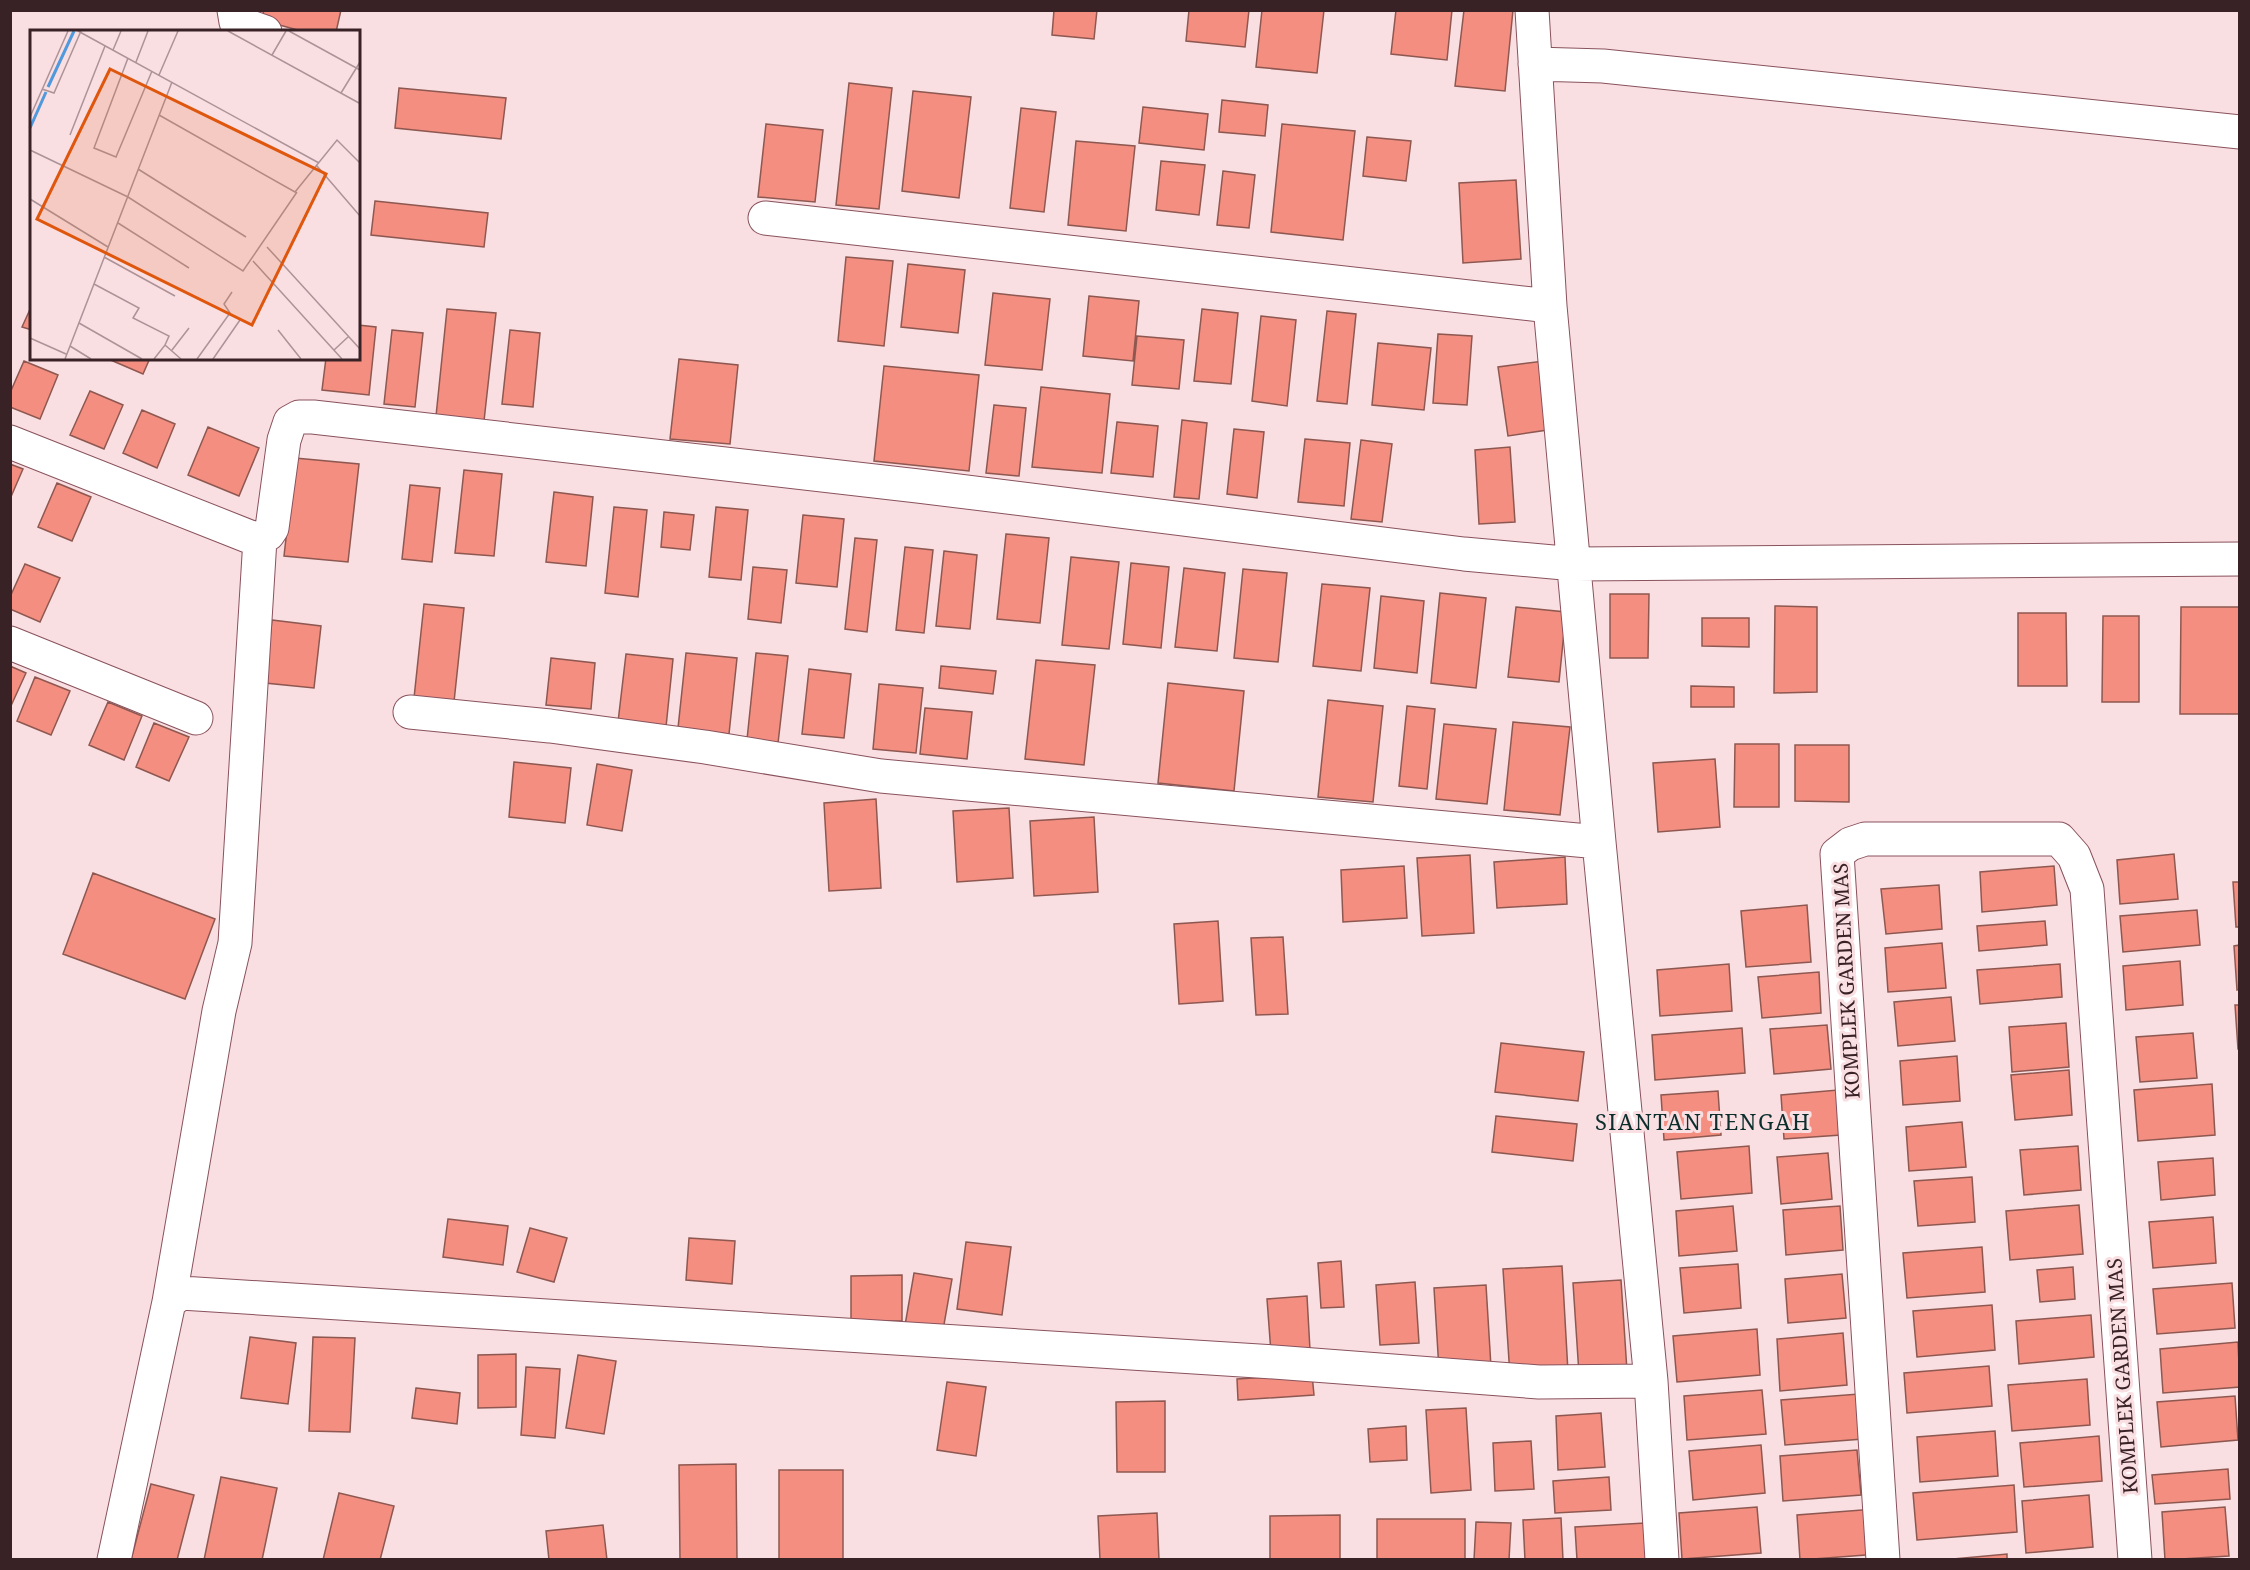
<svg xmlns="http://www.w3.org/2000/svg" width="2250" height="1570" font-family="'Noto Serif',serif">
<style>
.building{fill:#f38e81;stroke:#8e5850;stroke-width:1.5}
.lines{fill:none;stroke-linecap:round;stroke-linejoin:round}
.minor-casing{stroke:#89525c;stroke-width:35}
.minor{stroke:#fff;stroke-width:33}
.labels{text-anchor:middle;dominant-baseline:central;stroke-width:6;stroke-linejoin:round;paint-order:stroke}
.street-label{font-size:20px;fill:#392226;stroke:#f9dee2}
.quarter-label{font-size:22px;letter-spacing:1.5px;fill:#0c2f2d;stroke:#f9dee2}
.inset-river{fill:none;stroke:#5099dc;stroke-width:3}
.inset-road{fill:none;stroke:#ac9397;stroke-width:1.5}
.view{fill:#df560d;fill-opacity:0.15;stroke:#df560d;stroke-width:3}
.inset-edge{fill:none;stroke:#392226;stroke-width:3}
</style>
<rect width="100%" height="100%" fill="#f9dee2"/>
<path class="building" d="M264,10H341L336,32H305L261,20Z
M1054,10H1097L1094,39L1052,35Z
M1189,10H1249L1245,47L1186,41Z
M1262,10H1324L1317,73L1256,67Z
M1396,10H1452L1447,60L1391,54Z
M1464,10H1513L1505,91L1455,86Z
M849,83L892,88L879,209L836,205Z
M399,88L506,98L501,139L395,128Z
M913,91L971,97L959,198L902,191Z
M1222,100L1268,105L1265,136L1219,132Z
M1143,107L1208,114L1204,150L1139,143Z
M1021,108L1056,112L1044,212L1010,208Z
M766,124L823,130L815,202L758,197Z
M1282,124L1355,131L1343,240L1271,232Z
M1367,137L1411,141L1406,181L1363,176Z
M1076,141L1135,146L1126,231L1068,225Z
M1161,161L1205,165L1199,215L1156,210Z
M1223,171L1255,175L1249,228L1217,225Z
M1516,180L1521,259L1463,263L1459,183Z
M375,201L488,213L484,247L371,235Z
M846,257L893,261L884,346L838,341Z
M908,264L965,270L958,333L901,327Z
M993,293L1050,299L1042,370L985,365Z
M1089,296L1139,301L1133,361L1083,356Z
M32,305V330L22,327Z
M447,309L496,313L484,421L436,416Z
M1202,309L1238,313L1231,384L1194,381Z
M1327,311L1356,314L1347,404L1317,401Z
M1261,316L1296,320L1287,406L1252,401Z
M358,325L376,327L369,395L322,390L326,358H358Z
M392,330L423,333L415,407L384,404Z
M510,330L540,333L533,407L502,404Z
M1438,334L1472,336L1467,405L1433,403Z
M1137,336L1184,340L1179,389L1132,385Z
M1378,343L1431,348L1424,410L1372,405Z
M106,358H150L143,374Z
M679,359L738,365L730,444L670,439Z
M24,361L58,375L40,419L10,407V393Z
M1544,361L1554,429L1508,436L1498,367Z
M884,366L979,375L969,471L874,461Z
M1041,387L1110,394L1102,473L1032,467Z
M90,391L123,405L104,449L70,435Z
M994,405L1026,408L1019,476L986,473Z
M142,410L175,424L157,468L123,453Z
M1182,420L1207,423L1199,499L1174,497Z
M1117,422L1158,426L1153,477L1111,473Z
M208,427L259,448L239,496L188,475Z
M1234,429L1264,432L1257,498L1227,494Z
M1305,439L1350,443L1344,506L1298,502Z
M1361,440L1392,444L1382,522L1351,519Z
M1510,447L1515,522L1479,524L1475,450Z
M295,458L359,464L348,562L284,556Z
M10,464L23,469L10,499Z
M464,470L502,474L494,556L455,553Z
M57,483L91,497L72,541L38,527Z
M410,485L440,488L432,562L402,559Z
M554,492L593,497L586,566L546,562Z
M614,507L647,510L638,597L605,593Z
M716,507L748,510L741,580L709,577Z
M664,512L694,515L690,550L661,547Z
M803,515L844,519L837,587L796,583Z
M1006,534L1049,538L1040,623L997,619Z
M855,538L877,540L867,632L845,629Z
M905,547L933,550L924,633L896,630Z
M944,551L977,555L970,629L936,626Z
M1071,557L1119,562L1109,649L1062,645Z
M1131,563L1169,567L1161,648L1123,644Z
M25,564L60,578L40,622L10,609V597Z
M753,567L787,570L781,623L748,619Z
M1184,568L1225,573L1217,651L1175,647Z
M1243,569L1287,573L1278,662L1234,658Z
M1322,584L1370,588L1361,671L1313,666Z
M1440,593L1486,598L1476,688L1431,683Z
M1610,594H1649L1648,658H1610Z
M1381,596L1424,601L1417,673L1374,668Z
M424,604L464,608L454,702L414,698Z
M1775,606L1817,607V692L1774,693Z
M1516,607L1566,612L1559,682L1508,677Z
M2181,607H2240V714H2180Z
M2018,613H2066L2067,686H2018Z
M2103,616H2139V702H2102Z
M1702,618H1749V647L1702,646Z
M272,620L321,626L314,688L265,683Z
M686,653L737,658L729,734L678,728Z
M756,653L788,656L777,752L746,749Z
M626,654L673,659L666,727L618,722Z
M551,658L595,663L591,709L546,705Z
M1036,660L1095,665L1084,765L1025,759Z
M10,666L26,673L10,708Z
M941,666L996,671L993,694L939,688Z
M809,669L851,674L844,738L802,734Z
M35,677L70,691L51,735L17,721Z
M1168,683L1244,691L1234,791L1158,783Z
M879,684L923,688L916,753L873,749Z
M1691,686L1734,687V707H1691Z
M1328,700L1383,706L1373,802L1318,797Z
M108,702L142,716L124,760L89,745Z
M1407,706L1435,709L1427,789L1399,786Z
M925,708L972,712L967,759L920,754Z
M1513,722L1570,727L1560,815L1504,810Z
M154,723L189,737L169,781L136,767Z
M1444,724L1496,729L1487,804L1436,799Z
M1735,744H1779V807H1734Z
M1795,745H1849V802L1795,801Z
M1715,759L1720,827L1658,832L1653,763Z
M514,762L571,768L565,823L509,817Z
M597,764L632,770L622,831L587,825Z
M876,799L881,888L829,891L824,803Z
M1009,808L1013,878L957,882L953,811Z
M1094,817L1098,892L1034,896L1030,821Z
M2174,854L2178,899L2120,904L2117,860Z
M1470,855L1474,933L1422,936L1417,858Z
M1565,857L1567,904L1497,908L1494,862Z
M1404,866L1407,918L1343,922L1341,870Z
M2054,866L2057,905L1982,912L1980,872Z
M93,873L215,919L185,999L63,954Z
M2233,882H2240V927H2236Z
M1939,885L1942,929L1886,934L1881,889Z
M1807,905L1811,962L1746,967L1741,911Z
M2197,910L2200,945L2123,952L2120,916Z
M1218,921L1223,1001L1179,1004L1174,924Z
M2045,921L2047,945L1979,951L1977,926Z
M1283,937L1288,1014L1256,1015L1251,938Z
M1942,943L1946,988L1888,992L1885,948Z
M2240,945V989L2237,990L2234,946Z
M2180,961L2183,1005L2126,1010L2123,966Z
M1729,964L1732,1011L1660,1016L1657,970Z
M2060,964L2062,997L1980,1004L1977,970Z
M1819,972L1821,1013L1762,1018L1758,977Z
M1951,997L1955,1041L1898,1046L1894,1002Z
M2235,1005H2240V1049H2238Z
M2066,1023L2069,1067L2012,1072L2009,1027Z
M1827,1025L1831,1069L1774,1074L1770,1029Z
M1742,1028L1745,1073L1655,1080L1652,1035Z
M2193,1033L2197,1078L2140,1082L2136,1037Z
M1501,1043L1584,1052L1578,1101L1495,1092Z
M1957,1056L1960,1101L1903,1105L1900,1061Z
M2069,1070L2072,1115L2015,1120L2011,1075Z
M2212,1084L2215,1135L2138,1141L2134,1090Z
M1838,1090L1841,1135L1784,1139L1781,1095Z
M1718,1091L1721,1135L1664,1140L1661,1095Z
M1496,1116L1577,1124L1573,1161L1492,1152Z
M1962,1122L1966,1167L1909,1171L1906,1127Z
M1749,1146L1752,1193L1681,1199L1677,1152Z
M2078,1146L2081,1190L2024,1195L2020,1150Z
M1828,1153L1832,1199L1781,1204L1777,1157Z
M2213,1158L2215,1195L2161,1200L2158,1162Z
M1972,1177L1975,1222L1918,1226L1914,1181Z
M2079,1205L2083,1254L2010,1260L2006,1211Z
M1733,1206L1737,1251L1679,1256L1676,1211Z
M1840,1206L1843,1250L1786,1255L1783,1210Z
M2213,1217L2216,1263L2153,1268L2149,1222Z
M448,1219L508,1226L503,1265L443,1257Z
M530,1228L567,1238L554,1282L517,1272Z
M689,1238L735,1241L732,1284L686,1280Z
M966,1242L1011,1247L1002,1315L957,1309Z
M1982,1247L1985,1292L1907,1298L1903,1253Z
M1341,1261L1344,1307L1321,1308L1318,1263Z
M1738,1264L1741,1308L1684,1313L1680,1268Z
M1562,1266L1568,1372L1510,1376L1503,1269Z
M2073,1267L2075,1299L2040,1302L2037,1270Z
M914,1273L952,1279L942,1336L904,1331Z
M1842,1274L1846,1318L1788,1323L1785,1279Z
M902,1275V1321H851V1276Z
M1621,1280L1627,1371L1579,1374L1573,1283Z
M1415,1282L1419,1343L1380,1345L1376,1285Z
M2232,1283L2235,1328L2157,1334L2153,1289Z
M1486,1285L1491,1367L1439,1370L1434,1288Z
M1307,1296L1310,1350L1271,1353L1267,1299Z
M1992,1305L1995,1350L1917,1357L1913,1311Z
M2091,1315L2094,1357L2019,1364L2016,1321Z
M1757,1329L1760,1375L1677,1382L1673,1336Z
M1843,1333L1847,1385L1780,1391L1777,1339Z
M250,1337L296,1343L288,1404L241,1398Z
M313,1337L355,1338L350,1432L309,1431Z
M2238,1342L2240,1387L2163,1393L2160,1349Z
M516,1354V1407L478,1408V1355Z
M578,1355L616,1361L604,1434L566,1428Z
M1989,1366L1992,1406L1907,1413L1904,1373Z
M526,1367L560,1369L555,1438L521,1435Z
M1312,1374L1314,1395L1238,1400L1237,1379Z
M2087,1379L2090,1425L2012,1431L2008,1385Z
M947,1382L986,1387L976,1456L937,1450Z
M416,1388L460,1393L457,1424L412,1418Z
M1762,1390L1766,1434L1687,1440L1684,1396Z
M1859,1394L1863,1439L1785,1445L1781,1400Z
M2235,1396L2238,1440L2161,1447L2157,1402Z
M1165,1401V1472H1117L1116,1402Z
M1466,1408L1471,1490L1431,1493L1426,1410Z
M1601,1413L1605,1467L1558,1470L1556,1416Z
M1406,1426L1407,1460L1370,1462L1368,1429Z
M1995,1431L1998,1476L1920,1482L1917,1437Z
M2099,1436L2102,1481L2024,1487L2020,1443Z
M1531,1441L1534,1489L1495,1491L1493,1443Z
M1761,1445L1765,1493L1693,1500L1689,1451Z
M1857,1450L1861,1495L1783,1501L1780,1456Z
M736,1464L737,1560H680L679,1465Z
M2228,1469L2230,1499L2155,1504L2152,1475Z
M779,1470H843V1560H779Z
M221,1477L277,1488L262,1560H204Z
M1609,1477L1611,1510L1555,1513L1553,1481Z
M151,1484L194,1495L177,1560H131Z
M2014,1485L2017,1532L1917,1540L1913,1493Z
M339,1493L394,1506L380,1560H323Z
M2089,1495L2093,1547L2026,1553L2022,1501Z
M1757,1507L1761,1553L1682,1559L1679,1513Z
M2225,1507L2229,1556L2165,1560L2162,1512Z
M1875,1509L1879,1554L1800,1560L1797,1515Z
M1157,1513L1159,1560H1100L1098,1516Z
M1340,1515V1560H1270V1516Z
M1561,1518L1563,1560H1525L1523,1520Z
M1377,1519H1465V1560H1377Z
M1476,1522L1511,1523L1509,1560H1474Z
M1645,1523L1647,1560H1577L1575,1527Z
M603,1525L607,1560H549L546,1531Z
M2007,1554V1560H1942Z"/>
<g class="lines">
<defs>
<path id="minor" d="M234,10L236,22L265,32
M1532,10L1550,306L1599,842L1651,1381L1662,1560
M1535,64L1603,66L2240,132
M765,218L1550,306
M10,442L250,537L260,539
M260,539L268,534L272,528L284,440L290,422L299,417H313L918,486L1464,554L1575,564L2240,559
M10,643L196,718
M410,712L550,726L705,747L881,776L1599,842
M169,1302L219,1011L235,943L260,539
M114,1560L169,1302L181,1293L1274,1362L1539,1382L1651,1381
M1883,1560L1837,854L1850,844L1865,839H2059L2074,856L2087,889L2135,1560"/>
</defs>
<use href="#minor" class="minor-casing"/>
<use href="#minor" class="minor"/>
</g>
<g class="labels">
<g class="street-label">
<text transform="translate(1846 981) rotate(-93)">KOMPLEK GARDEN MAS</text>
<text transform="translate(2122 1376) rotate(-94)">KOMPLEK GARDEN MAS</text>
</g>
<g class="quarter-label">
<text x="1703" y="1121">SIANTAN TENGAH</text>
</g>
</g>
<g transform="translate(30 30)">
<rect width="330" height="330" fill="#f9dee2"/>
<path class="inset-river" d="M18,57L44,1M0,98L16,62"/>
<path class="inset-road" d="M48,1L289,133M198,1L329,73M259,1L330,40M83,20L91,1M242,25L256,1M98,28L64,118L86,127L122,41M106,32L118,1M129,45L148,1M12,59L24,63L51,1M311,63L330,32M129,85L265,162L307,110L330,133M0,87L38,1M40,105L75,16M0,120L98,167L213,241L267,162M287,136L330,186M108,139L216,207M0,169L78,217M88,193L159,238M237,217L330,319M74,227L145,266M223,231L312,329M64,254L109,278L103,288L139,306L135,315M49,293L112,329M248,300L271,329M0,308L36,324M40,316L61,329M142,320L159,298M304,320L318,307M35,329L142,52M124,329L135,315L151,329M167,329L200,283L194,274L202,262M183,329L210,290"/>
<path class="view" d="M80,39L296,144L222,295L7,189Z"/>
<rect width="330" height="330" class="inset-edge"/>
</g>
<rect width="2250" height="1570" fill="none" stroke="#392226" stroke-width="24"/>
</svg>
